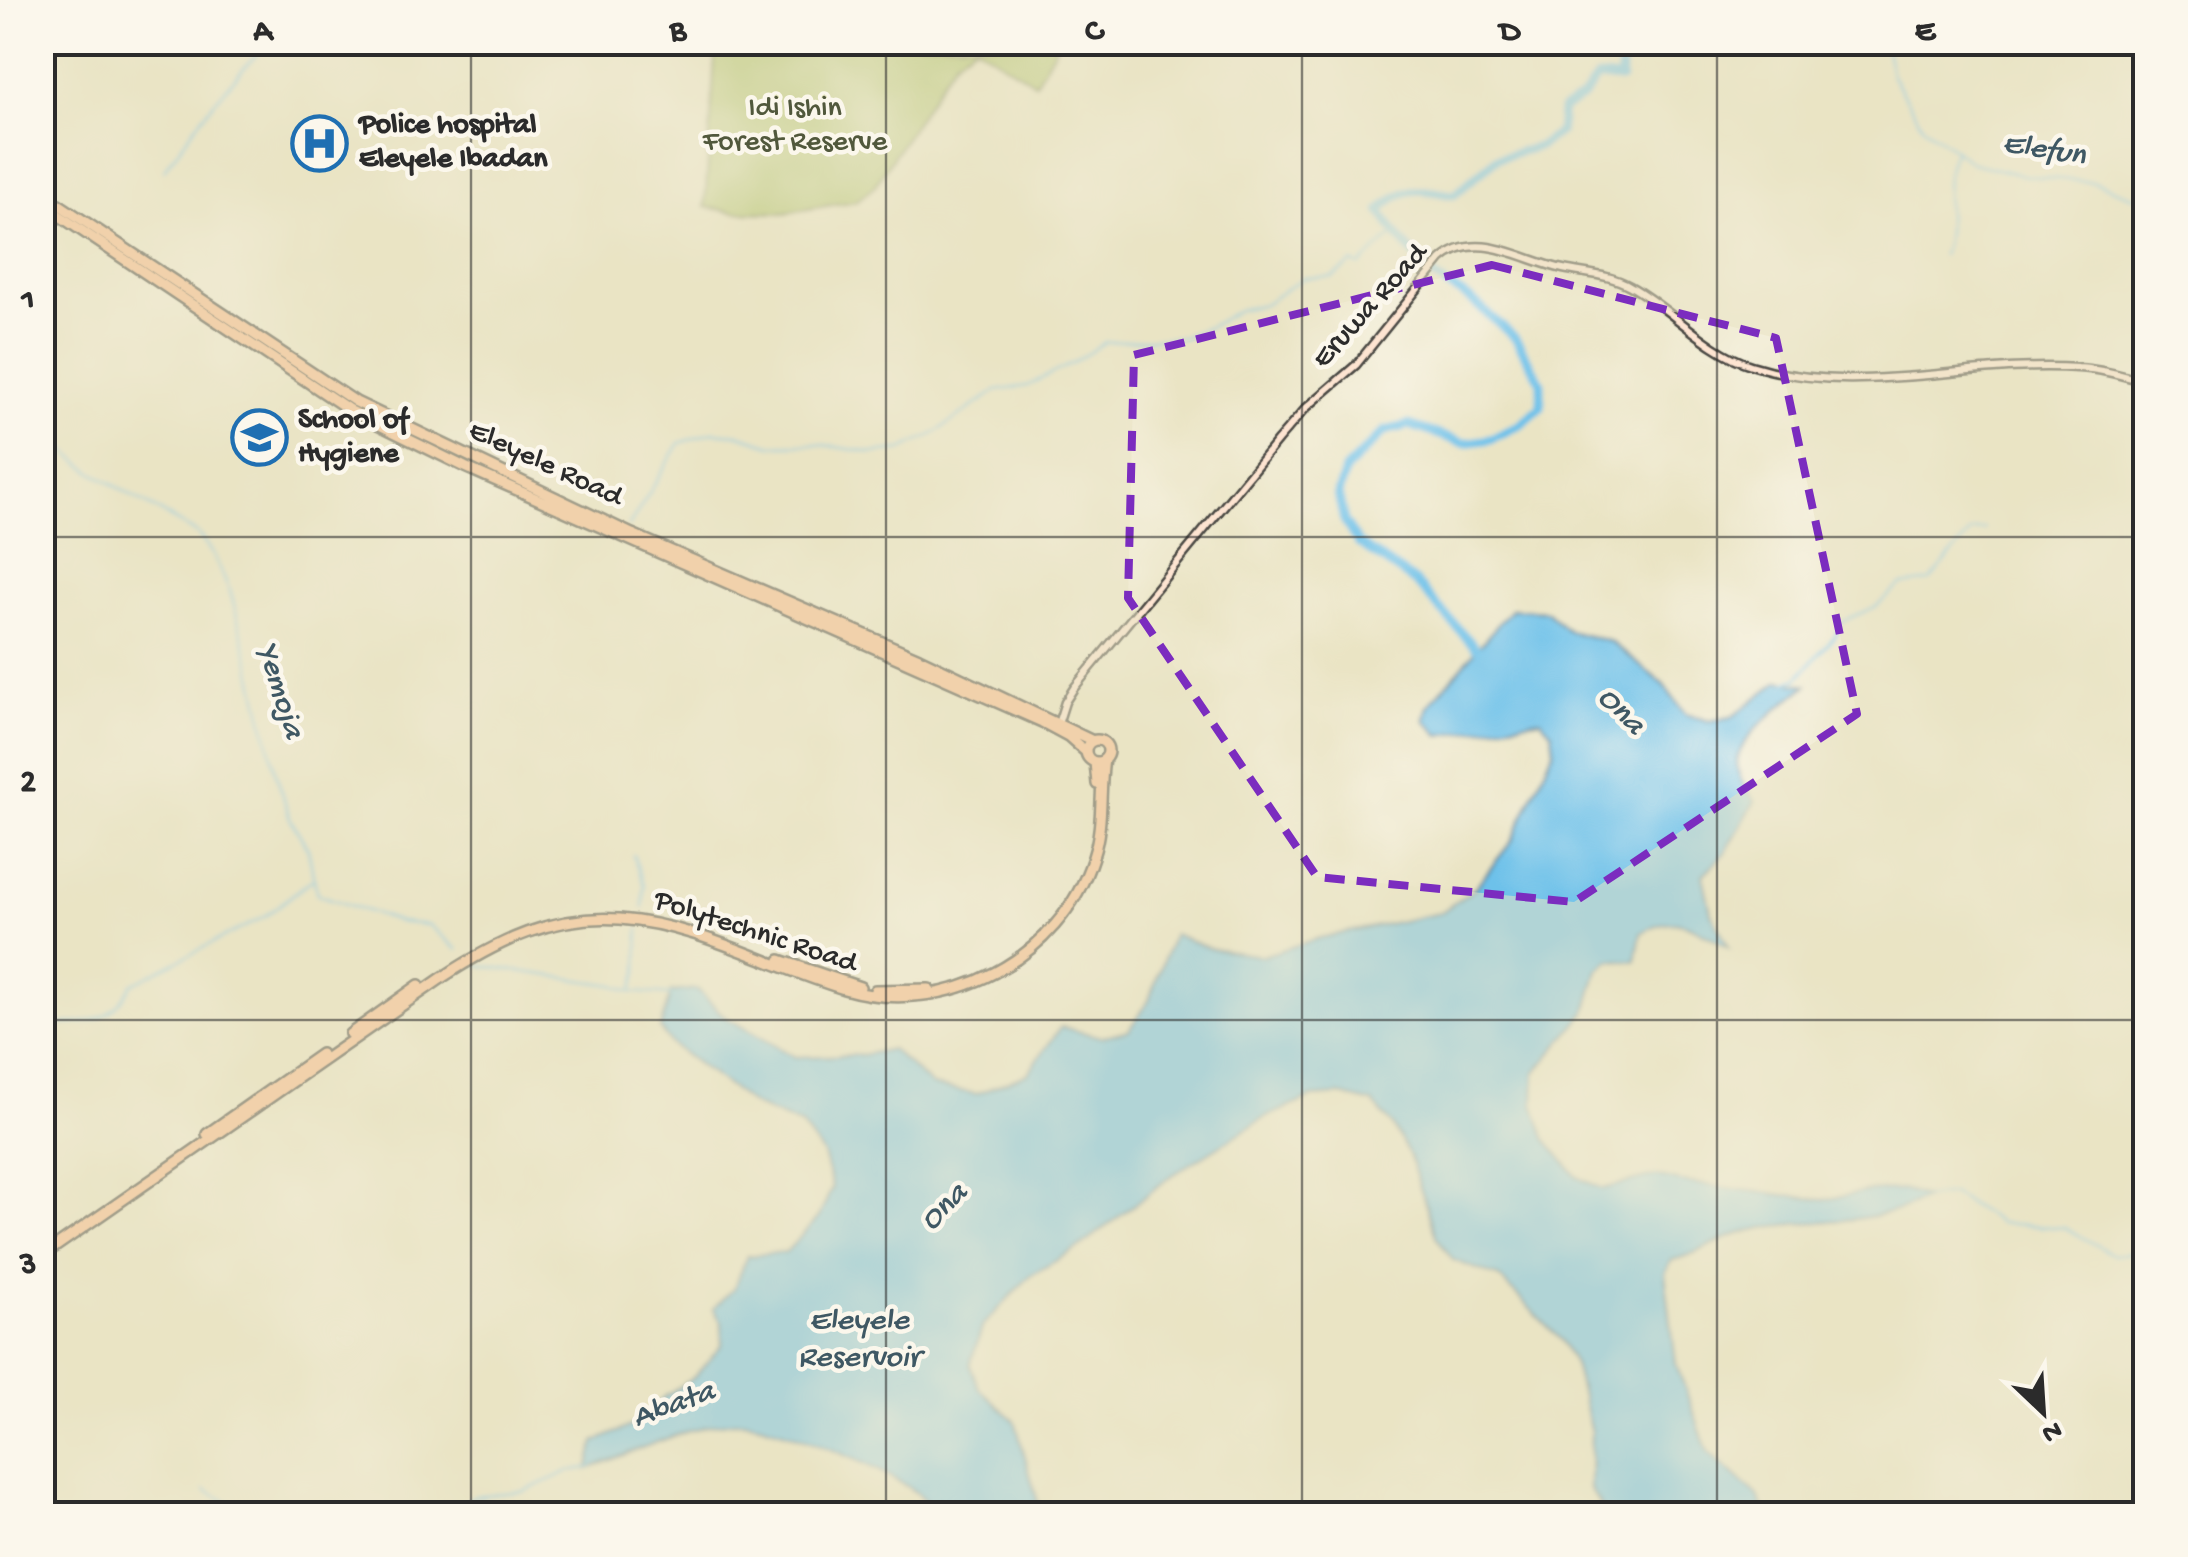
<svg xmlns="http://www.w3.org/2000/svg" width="2188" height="1557" font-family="'Gochi Hand',sans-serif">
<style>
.built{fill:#e3d6b7}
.green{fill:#abc065;stroke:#6b7648;stroke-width:2.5}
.water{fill:#6dc1ea;stroke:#4c768a;stroke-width:2.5}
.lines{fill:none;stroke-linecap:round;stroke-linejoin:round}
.stream{stroke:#6dc1ea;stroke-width:2.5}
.river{stroke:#6dc1ea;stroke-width:9}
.secondary-casing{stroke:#484742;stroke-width:11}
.primary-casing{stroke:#484742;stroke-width:14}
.secondary{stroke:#fde4d1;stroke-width:6}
.primary{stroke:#fabb8c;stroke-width:9}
.marked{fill:none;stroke:#7b2cbf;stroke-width:8;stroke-dasharray:20 12;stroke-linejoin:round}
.grid{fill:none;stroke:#2b2b2b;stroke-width:2.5;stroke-opacity:0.55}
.labels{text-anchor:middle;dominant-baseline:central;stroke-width:9;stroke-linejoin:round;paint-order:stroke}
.park-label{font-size:30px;fill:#51583c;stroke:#fbf7ec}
.poi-label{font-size:30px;font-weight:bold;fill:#2b2b2b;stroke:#fbf7ec;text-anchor:start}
.street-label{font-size:30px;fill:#2b2b2b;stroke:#fbf7ec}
.water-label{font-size:32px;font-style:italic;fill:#3f5864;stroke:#fbf7ec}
.neatline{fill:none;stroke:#2b2b2b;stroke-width:4}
.grid-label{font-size:32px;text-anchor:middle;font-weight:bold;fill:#2b2b2b}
</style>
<rect width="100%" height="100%" fill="#fbf7ec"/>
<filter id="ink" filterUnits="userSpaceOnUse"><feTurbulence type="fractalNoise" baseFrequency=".01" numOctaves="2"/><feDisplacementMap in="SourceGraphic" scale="20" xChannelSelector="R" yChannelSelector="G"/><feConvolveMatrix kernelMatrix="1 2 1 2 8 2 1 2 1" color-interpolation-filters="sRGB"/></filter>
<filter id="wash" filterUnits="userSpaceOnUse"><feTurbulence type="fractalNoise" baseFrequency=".0048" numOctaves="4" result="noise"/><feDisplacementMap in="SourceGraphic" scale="40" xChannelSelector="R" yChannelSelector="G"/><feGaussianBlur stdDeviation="2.25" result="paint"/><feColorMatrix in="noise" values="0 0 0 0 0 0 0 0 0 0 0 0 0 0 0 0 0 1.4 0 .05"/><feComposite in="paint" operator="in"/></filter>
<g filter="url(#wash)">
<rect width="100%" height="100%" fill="#eae4c4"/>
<path class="built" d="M324,124L336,155L315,163L304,132Z"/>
<path class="green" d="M716,43V42L1058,43L1035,83L975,45L954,61L874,187L856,201L784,213L734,212L705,207Z"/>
<path class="water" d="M1511,609L1546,611L1568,631L1611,642L1663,684L1685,714L1709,721L1732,717L1779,681L1807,685C1786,703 1737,736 1737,764C1737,777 1748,791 1755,801L1726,852L1703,875L1711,913L1729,947C1695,930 1677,909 1641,933L1636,961L1610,960L1598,970L1586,1012L1535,1073L1534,1104L1545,1138L1577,1177L1603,1189L1655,1176L1682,1182L1823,1200L1870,1191L1903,1190L1926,1198C1869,1231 1798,1214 1736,1235C1714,1242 1696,1255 1672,1260L1665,1273L1676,1364L1708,1452L1757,1495L1766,1514H1606L1590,1489L1591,1432L1574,1364L1562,1341L1500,1278L1453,1260L1436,1236L1410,1157L1392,1125L1373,1103L1341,1095L1312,1097L1264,1118L1171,1176L1080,1247L1031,1275L983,1325L970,1365L979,1388L1015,1421L1041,1514H928C928,1513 924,1501 924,1500C905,1476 773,1422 742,1421C705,1419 626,1455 588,1469L595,1442L640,1422L663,1398L694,1377L722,1345V1322L713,1309L734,1288L747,1256L786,1252L819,1217L832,1188L823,1154L802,1126L753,1105L671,1044L660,1029L671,992L697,989L725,1017L795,1057L861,1055L891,1049L932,1086L977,1094L1028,1073L1061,1027L1101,1037L1129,1030L1149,1000L1173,934L1211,949L1262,956L1320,938L1440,913L1474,889L1512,841L1554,750L1552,732L1540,719L1440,735L1425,720L1428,706Z"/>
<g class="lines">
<path class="stream" d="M1884,42L1892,76L1923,126L1972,163L2027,176L2094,182L2140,199
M164,170C196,124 229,80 270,42
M1942,255C1956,217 1936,191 1955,149
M42,432L92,472L198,534L214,556L230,591L251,667L276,774L290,818L308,849L317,894L399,922L429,925L458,950
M629,526L680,443L713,432L737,434L772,445L818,444L873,453L902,450L932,435L996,391L1027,386L1071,364L1105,342L1182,337L1209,327L1238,310L1264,304L1303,278L1333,277L1352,263L1360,266L1396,232
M1786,683L1798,678L1835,636L1842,622L1877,606L1901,585L1930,581L1971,532L1985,529
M633,855L644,885L643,907
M471,964L614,985L632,992L673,995
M632,991L638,973L639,929
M42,1024C84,1024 111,1025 132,984L264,917L314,878
M1924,1198L1952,1194L2000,1223L2065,1228L2114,1255L2146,1251
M205,1490L235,1506L261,1514
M450,1514L474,1496L525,1491L569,1471L592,1467"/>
<path class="river" d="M1651,42H1692
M1484,651L1477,649L1416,583L1358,543L1344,521L1338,494L1345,470L1385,431L1409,425L1464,443L1491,439L1521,424L1541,407V382L1515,338L1474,302L1436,278L1400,239L1380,211C1406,183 1419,190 1454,195L1497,158L1540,146L1560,131L1562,109L1582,98L1597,78L1621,79V63L1633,45L1651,42"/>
</g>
</g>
<g filter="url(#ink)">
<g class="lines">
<defs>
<path id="secondary" d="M1058,724L1065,702L1074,688L1278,440L1306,408L1356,365L1441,260C1477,228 1524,261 1563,269C1586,274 1609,274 1630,286C1670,308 1708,352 1751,365C1857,399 1970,360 2078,368C2101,369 2124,376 2146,382"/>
<path id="primary" d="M42,193L356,402L632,534L919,658L1093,741
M42,204L351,411L465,467L1042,722L1068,736L1086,752
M1086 751a11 11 0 1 1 22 0a11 11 0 1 1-22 0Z
M1095,762L1097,784
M780,960L860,987
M875,990L929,989
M350,1034L419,985
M207,1134L321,1054
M42,1256L443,977C498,941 553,914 620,919C699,925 770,967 844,989C946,1019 1061,959 1093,857C1104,824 1099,792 1104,759"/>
</defs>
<use href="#secondary" class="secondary-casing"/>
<use href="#primary" class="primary-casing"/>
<use href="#secondary" class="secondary"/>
<use href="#primary" class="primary"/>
</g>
</g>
<path d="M0 0H2188V1557H0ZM1492,265L1776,338L1857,714L1574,902L1317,877L1128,598L1134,355Z" fill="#eae4c4" fill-opacity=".55" fill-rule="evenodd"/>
<path class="marked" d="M1492,265L1776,338L1857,714L1574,902L1317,877L1128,598L1134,355Z"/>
<path class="grid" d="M471,42V1514M886,42V1514M1302,42V1514M1717,42V1514M42,537H2146M42,1020H2146"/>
<defs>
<symbol id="hospital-ring" viewBox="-11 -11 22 22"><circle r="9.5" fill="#fbf7ec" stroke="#1f6fb2" stroke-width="1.5"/><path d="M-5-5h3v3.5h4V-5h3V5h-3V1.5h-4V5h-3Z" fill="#1f6fb2"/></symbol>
<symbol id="university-ring" viewBox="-11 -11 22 22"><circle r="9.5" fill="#fbf7ec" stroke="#1f6fb2" stroke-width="1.5"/><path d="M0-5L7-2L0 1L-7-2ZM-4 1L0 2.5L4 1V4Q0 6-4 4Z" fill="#1f6fb2"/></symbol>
</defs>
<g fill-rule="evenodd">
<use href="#hospital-ring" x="288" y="112" width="63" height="63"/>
<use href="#university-ring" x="228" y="406" width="63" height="63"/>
</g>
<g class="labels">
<g class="park-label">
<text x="795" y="109">Idi Ishin<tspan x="795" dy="34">Forest Reserve</tspan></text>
</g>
<g class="poi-label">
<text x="359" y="126">Police hospital<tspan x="359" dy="34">Eleyele Ibadan</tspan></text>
<text x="298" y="421">School of<tspan x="298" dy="34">Hygiene</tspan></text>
</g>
<g class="street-label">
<text transform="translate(1371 307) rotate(-48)">Eruwa Road</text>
<text transform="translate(545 465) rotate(25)">Eleyele Road</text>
<text transform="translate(755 933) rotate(18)">Polytechnic Road</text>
</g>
<g class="water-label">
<text transform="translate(2044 151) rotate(9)">Elefun</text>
<text transform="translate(279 691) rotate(73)">Yemoja</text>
<text transform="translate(1620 712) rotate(46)">Ona</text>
<text transform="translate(945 1208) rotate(-45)">Ona</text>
<text x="859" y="1322">Eleyele<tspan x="859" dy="37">Reservoir</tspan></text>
<text transform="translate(674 1406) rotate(-20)">Abata</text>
</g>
</g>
<rect width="2188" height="1557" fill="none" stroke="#fbf7ec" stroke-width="110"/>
<g transform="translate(2043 1412) rotate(155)" stroke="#fbf7ec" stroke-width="8" paint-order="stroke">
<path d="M0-8L18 38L0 25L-18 38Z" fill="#2b2b2b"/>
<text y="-15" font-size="28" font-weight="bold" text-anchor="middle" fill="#2b2b2b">N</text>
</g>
<rect x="55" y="55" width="2078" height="1447" class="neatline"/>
<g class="grid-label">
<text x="263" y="39">A</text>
<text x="678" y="39">B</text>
<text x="1094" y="39">C</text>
<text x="1510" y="39">D</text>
<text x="1925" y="39">E</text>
<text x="28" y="308">1</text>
<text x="28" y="790">2</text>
<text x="28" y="1272">3</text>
</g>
</svg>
